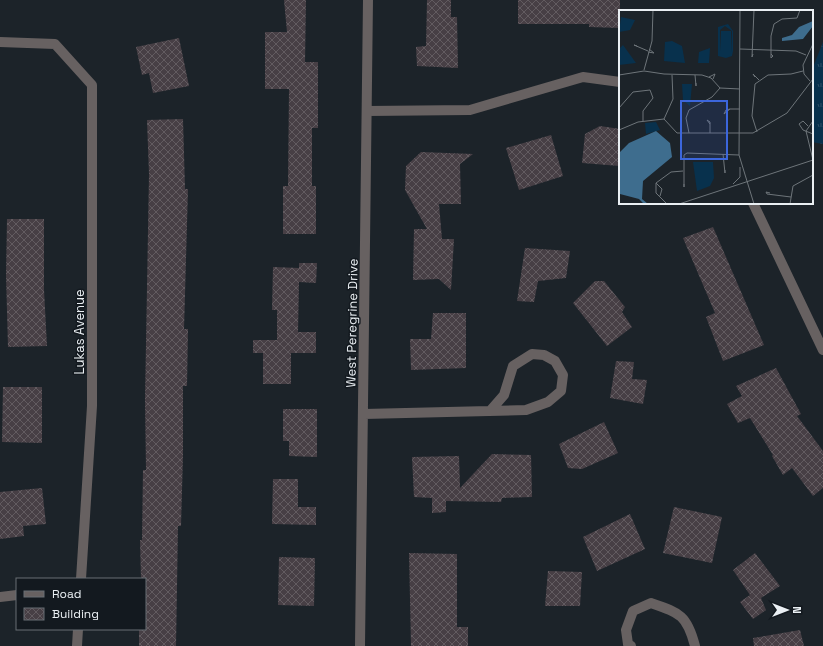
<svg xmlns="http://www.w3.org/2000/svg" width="823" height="646" font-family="'Space Grotesk',sans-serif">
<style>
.park{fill:url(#park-tufts)}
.building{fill:url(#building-cross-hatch)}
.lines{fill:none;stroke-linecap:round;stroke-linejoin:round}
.minor{stroke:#676161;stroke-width:10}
.labels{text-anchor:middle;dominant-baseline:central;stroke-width:3;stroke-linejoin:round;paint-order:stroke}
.street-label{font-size:13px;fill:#eaeff3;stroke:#13191f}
.inset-road{fill:none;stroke:#6e757a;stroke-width:1}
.view{fill:#3c66dc;fill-opacity:0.15;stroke:#3c66dc;stroke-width:2}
.inset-edge{fill:none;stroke:#eaeff3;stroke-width:2}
</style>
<defs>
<pattern id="park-tufts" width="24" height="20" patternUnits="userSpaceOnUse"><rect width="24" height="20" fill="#08314d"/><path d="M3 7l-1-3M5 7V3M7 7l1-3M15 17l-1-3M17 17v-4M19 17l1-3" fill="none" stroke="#2c4f67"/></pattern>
<pattern id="building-cross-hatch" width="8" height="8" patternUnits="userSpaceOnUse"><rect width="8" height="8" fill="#473f45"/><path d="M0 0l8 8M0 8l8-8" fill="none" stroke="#625b60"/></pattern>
</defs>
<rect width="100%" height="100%" fill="#1c2329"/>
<path class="park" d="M823,42V144L812,142V70Z"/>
<path class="building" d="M284,0H306L305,62H318V128H312V186H316V234H283V186H288L289,89H265V32H287Z
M427,0H451V17H457L458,68L417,66L416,47L426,46Z
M518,0H620V28L589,27V24H518Z
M179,38L189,86L153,93L149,73L142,75L136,47Z
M183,119L185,189H188L184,329H188L187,386H183V455L181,526H178L176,646H139V629H145V579H141L140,540H142L143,470H146L145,400L149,174L147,120Z
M600,126L620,129V166L582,163L585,134Z
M551,135L563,176L519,190L506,148Z
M421,152L473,154L460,164L461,204H439L442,239H454L451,290L439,279L413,280L414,229H427L405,190L406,166Z
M7,219H44V290L47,346L8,347L6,275Z
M713,227L764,345L723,361L706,317L715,313L683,238Z
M525,248L570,251L566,278L538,281L534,302L517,301Z
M299,263H317L316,283L299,282L298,332H316V353H291V384H263V353H253V340H277V310H272L273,267L299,268Z
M595,281H604L625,307L622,312L632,327L607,346L573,303Z
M433,313H466V368L411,370L410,339H431Z
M616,361L634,362L632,379L647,380L643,404L610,398Z
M776,368L801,414L797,416L823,451V488L813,496L792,468L783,475L772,456L773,455L750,418L738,423L727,404L742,396L736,386Z
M3,387H42V443L2,442Z
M283,409H317V457L289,456V441H283Z
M604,422L618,453L582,469L568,468L559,444Z
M492,454L531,455L532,497L502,498L501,502L446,501V512L432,513V498L414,497L412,457L459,456L460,488Z
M273,479H298V507H316V525L272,524Z
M42,488L46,524L23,526L24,536L0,539V492Z
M674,507L722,517L712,563L663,553Z
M630,514L645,549L597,571L583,537Z
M409,553L457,554V627H468V646H411Z
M755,553L780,586L761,598L766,610L753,619L740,602L750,595L733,570Z
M279,557L315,558L314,606L278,605Z
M548,571L582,572L580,606H545Z
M800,630L804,646H754L753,638Z"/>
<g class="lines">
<path class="minor" d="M0,42L55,44L92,85V406L81,579
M367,111L470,110L583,77L620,82
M753,203L823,350
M364,414L526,410L548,402L561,391L563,375L555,361L544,355L532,354L513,366L504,395L490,411
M0,597L17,595
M77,646L78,629
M360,646L368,0
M631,646L628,644L626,630L633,611L651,603C680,613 687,615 695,646"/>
</g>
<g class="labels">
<g class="street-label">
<text transform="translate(352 323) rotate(-89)">West Peregrine Drive</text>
<text transform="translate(79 332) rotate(-90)">Lukas Avenue</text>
</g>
</g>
<g transform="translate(619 10)">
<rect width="194" height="194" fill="#1c2329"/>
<path d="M2,7L16,10L11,20L0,22ZM109,14L114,21V41L113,46L107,48L99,46V17ZM106,16L113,21V43L112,21H102L101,42V20ZM53,31L63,36L66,53L45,51L46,32ZM91,38L90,53H79L80,42Z" fill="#08314d" fill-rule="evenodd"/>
<path d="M74,152H94L95,168L91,176L78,181Z" fill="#08314d"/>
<path d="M4,35L17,53L0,55V39ZM63,74H73L71,96L64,90ZM37,112L41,120L27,124L26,113Z" fill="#08314d"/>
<path d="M194,11V16L184,29L163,31V28L173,25L180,17ZM37,121L51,133L53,147L24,171L23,189L29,194H25L20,189L1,184L0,143L10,133Z" fill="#3e6d8e"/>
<path class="inset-road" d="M121,0L120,145L135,194M18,36L15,35L29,41M121,39L177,41L187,45M29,42L35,43L30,39M134,44L133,47L135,0M152,44L154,46L152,48V26L155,14L163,9L178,8L181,0M25,60L33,31L34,0M0,65L25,61L45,64L83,65L92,68L101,78L121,79M76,65L77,76V73M90,67L96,64L94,69M136,67L134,64L140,70M191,71L185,64L184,55L194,34M0,98L14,82L31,80L34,88L24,101V111M111,99L105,104L107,100L111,99H121M45,109L54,89L53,65M194,111L187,121L194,150M91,114L88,110L91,112V123M189,116L184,111L180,114L184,120L194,124M0,120L19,112L45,109L58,123H134L168,103L194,69M138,122L133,106L136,74L149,65L172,64L184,61M70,123L67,108L70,100L93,87L101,78M104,144L106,163V160M37,173L52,162L64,161M65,174V177V145L68,143L120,145M114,174L121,167V157M151,183L147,182L148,184L172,187M41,186L43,179L37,173V183L48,194M60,194L194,150M171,194L174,176L194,165"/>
<path class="view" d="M62,91H108V149H62Z"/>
<rect width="194" height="194" class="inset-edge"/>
</g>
<rect x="16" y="578" width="130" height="52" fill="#13191f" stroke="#696f74"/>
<rect x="24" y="591" width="20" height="6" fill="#676161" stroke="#696f74"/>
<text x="52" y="598" font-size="12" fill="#eaeff3">Road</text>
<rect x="24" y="608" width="20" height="12" fill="url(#building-cross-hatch)" stroke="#696f74"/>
<text x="52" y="618" font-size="12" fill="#eaeff3">Building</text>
<g transform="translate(787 610) rotate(90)" stroke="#13191f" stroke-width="3" paint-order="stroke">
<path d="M0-3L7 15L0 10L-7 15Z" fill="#eaeff3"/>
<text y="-6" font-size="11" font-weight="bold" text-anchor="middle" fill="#eaeff3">N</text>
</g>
</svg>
